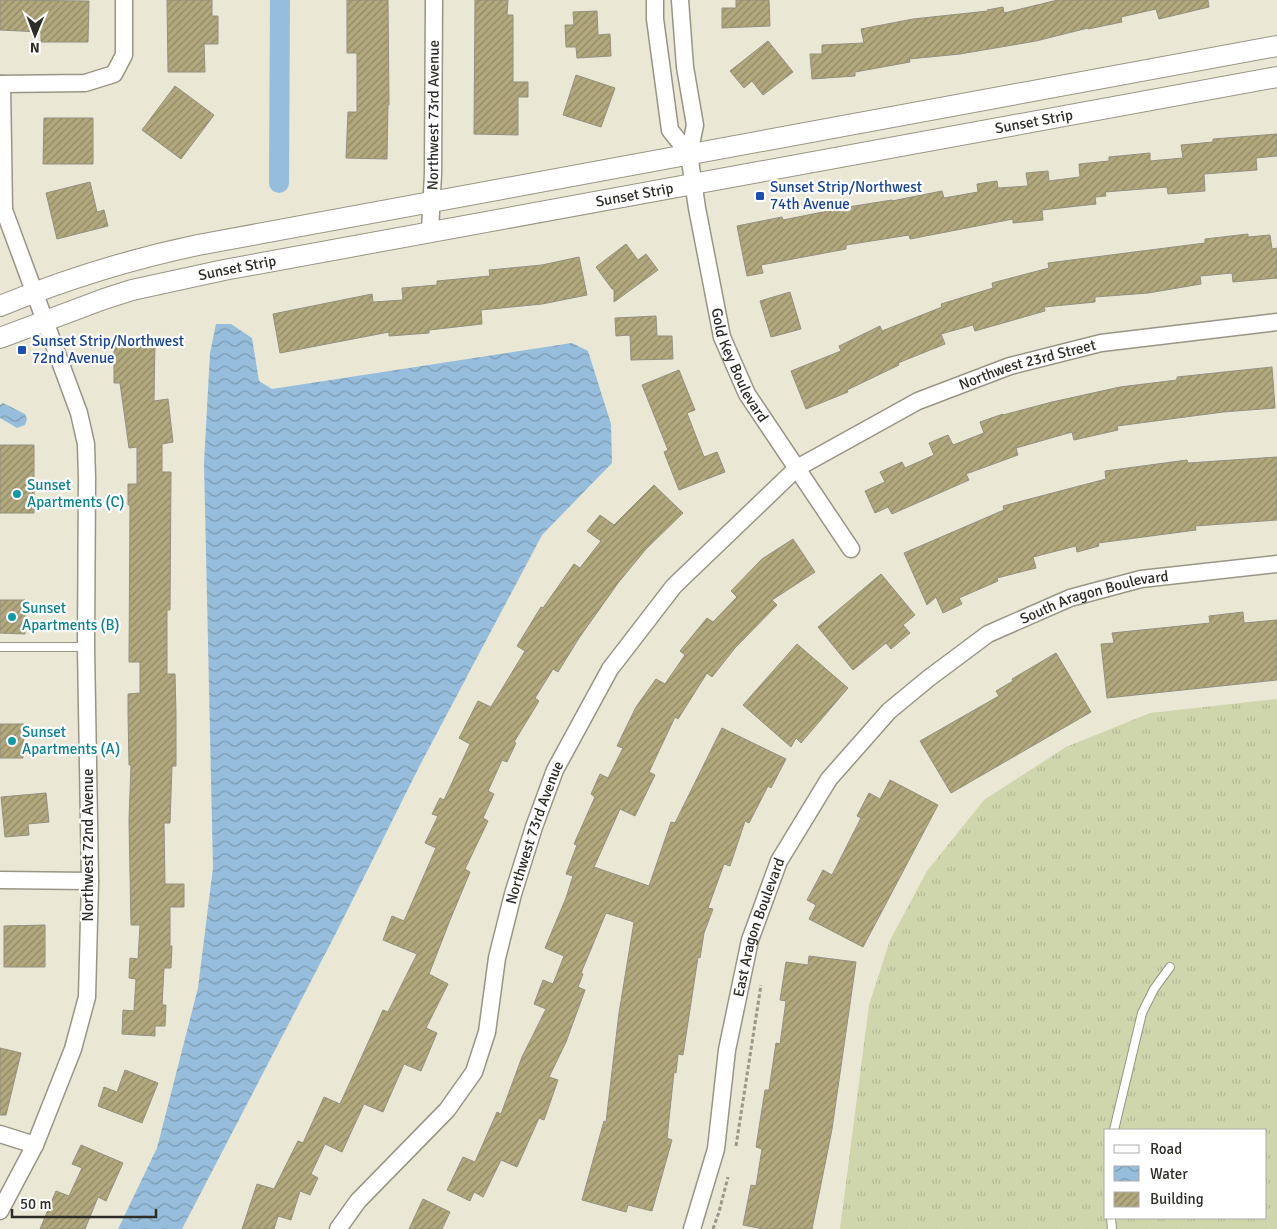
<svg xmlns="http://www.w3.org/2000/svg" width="1277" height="1229" font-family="Signika,sans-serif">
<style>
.grass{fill:url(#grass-tufts);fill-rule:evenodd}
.water{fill:url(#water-waves)}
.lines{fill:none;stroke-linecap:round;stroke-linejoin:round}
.canal{stroke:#96bddb;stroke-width:20}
.building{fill:url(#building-hatch);stroke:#949080}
.service-casing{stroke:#989584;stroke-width:10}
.minor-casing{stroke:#989584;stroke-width:19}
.tertiary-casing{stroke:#989584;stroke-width:22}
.path{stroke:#9a978b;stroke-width:3;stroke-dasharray:4 2.5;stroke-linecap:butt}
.service{stroke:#fff;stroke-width:8}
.minor{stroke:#fff;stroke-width:16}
.tertiary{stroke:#fff;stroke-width:20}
.transit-dot{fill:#1a4fb4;stroke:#fff;stroke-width:2}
.culture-dot{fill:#0f9aa8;stroke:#fff;stroke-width:2}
.labels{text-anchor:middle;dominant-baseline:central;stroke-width:4.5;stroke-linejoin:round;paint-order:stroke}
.street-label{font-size:15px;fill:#2e2c26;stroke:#fff}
.transit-label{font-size:15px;fill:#164399;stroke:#fff;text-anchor:start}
.culture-label{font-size:15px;fill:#0d838f;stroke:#fff;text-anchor:start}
</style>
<defs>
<pattern id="grass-tufts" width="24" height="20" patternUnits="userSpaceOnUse" patternTransform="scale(1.25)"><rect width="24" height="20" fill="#d0d6ac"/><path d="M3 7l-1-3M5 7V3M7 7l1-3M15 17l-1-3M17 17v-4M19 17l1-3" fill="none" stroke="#b3b894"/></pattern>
<pattern id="water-waves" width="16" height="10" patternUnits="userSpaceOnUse" patternTransform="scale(1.25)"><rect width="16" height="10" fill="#96bddb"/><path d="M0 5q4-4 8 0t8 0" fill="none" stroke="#7b9ab1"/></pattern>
<pattern id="building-hatch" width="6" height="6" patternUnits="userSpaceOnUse" patternTransform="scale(1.25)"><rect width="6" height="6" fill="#b1a87d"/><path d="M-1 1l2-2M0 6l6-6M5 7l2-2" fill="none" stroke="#908966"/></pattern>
</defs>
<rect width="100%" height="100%" fill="#eae7d5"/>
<path class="grass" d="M1277,699V1229H840L869,1005L890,940L927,871L984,800L1066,747L1150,713ZM1106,1130H1266V1218H1106Z"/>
<path class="water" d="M216,324H231L252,338L259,381L272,389L572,343L588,351L611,424L612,463L542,535L419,767L336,933L182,1229H118L157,1148L198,988L213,868L204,463L210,353Z
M3,403L25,414L27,419L25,425L17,428L0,418V405Z"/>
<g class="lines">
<path class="canal" d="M279,183L280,0"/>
</g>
<path class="building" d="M0,0L89,1L88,42H41V32L0,30Z
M167,0H212V16H218V44H204L205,72H168Z
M347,0H388L389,105H388L387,159L346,158L348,112H357V53H347Z
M475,0H508L507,15H513V82H528V97H518V135L474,134Z
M736,0H769L770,26L722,28V8H736Z
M1058,0H1208L1209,7L1159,19L1156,9L1121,17L1122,22L1088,29V28L1036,41L960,54L909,59L910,62L855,72V76L812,79L810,54H822V45L864,43L861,29L913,19L988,11L987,10L1003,7L1004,13Z
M597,11L598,35L610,34L611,56L577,58L576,47H566L565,25H574L573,12Z
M768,41L793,72L763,95L752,81L744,88L730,71Z
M576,75L615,88L601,127L563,115Z
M175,86L214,115L181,159L142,130Z
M44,118H93V164H43Z
M1277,134V156L1256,158L1257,170L1204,174L1205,191L1168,194L1167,187L1105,192L1106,196L1095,197L1096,204L1042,210L1043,220L1013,223V219L910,239L909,235L846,245V249L761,265L763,273L747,276L737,226L782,217L783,220L848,207L892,200V201L942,191L944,198L978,192L977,184L997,181L998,188L1028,186L1026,173L1048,171L1049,181L1080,177L1079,164L1109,161V157L1150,153V161L1183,158L1181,145L1213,142V139Z
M90,182L97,212L104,210L108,226L57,239L46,193Z
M1248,234V237L1270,235L1272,249L1277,248V278L1233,282L1232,273L1200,276L1201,284L1148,293L1095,297V302L1044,307L1045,311L975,331L973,325L941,334L945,344L898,363L899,365L847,390L848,392L806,409L791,371L841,351L839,346L880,326L882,331L942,307L941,304L993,288L992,283L1049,268L1048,263L1205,243V239Z
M626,244L638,260L646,254L658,270L614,302V289H612L596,267Z
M579,257L587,295L542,304L481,310L482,324L429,330V333L389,336V332L280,353L273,314L372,294L373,302L403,300L402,288L437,285V281L490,276L489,270L542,265Z
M790,292L801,329L771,337L760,301Z
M656,316L657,336H672L673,359L631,360L630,335L616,336L615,318Z
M114,341H155L154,401L168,399L173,442L162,444V472H171L170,610H167V674H175L176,713V766H172L170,823H164L165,884H184V907H170V946H172L171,968H164L162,1005H166L165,1026H155V1036L122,1034L123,1010L134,1011L136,979L129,978L130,958L138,959L140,925H131L129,820L131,765H129L128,714V694L140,693V662H129L130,505H128V484H137V447L129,448L120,383H114Z
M1272,367L1275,408L1223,412L1117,426L1118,430L1074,440L1072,432L1016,448L1018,455L966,474L969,480L892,514L888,507L875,513L865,491L885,482L880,472L902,462L905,468L934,455L929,443L948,435L953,445L984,433L980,422L1003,414V415L1052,402L1120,387L1177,380V377Z
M679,370L695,410L687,413L704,457L717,452L725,472L679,490L664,452L668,450L642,385Z
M0,445H34V513H0Z
M1277,457V520L1195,526L1196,530L1098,543L1099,546L1077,552L1076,546L1033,557L1036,568L997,578L998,581L959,598L962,604L943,613L936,597L927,605L904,553L1004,510L1003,506L1106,479L1105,471L1187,460L1188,463Z
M654,485L683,513L646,549L618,583L579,638L558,672L553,669L535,698L539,701L514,742L516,743L507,762L502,760L488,791L494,794L483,818L488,821L465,869L470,872L450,920L429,974L448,984L426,1028L437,1033L421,1071L404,1064L383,1112L364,1104L342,1152L325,1144L311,1174L318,1178L310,1195L300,1191L291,1220L278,1216L274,1229H242L257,1184L274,1189L298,1141L303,1143L324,1097L340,1104L383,1010L388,1012L417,954L383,940L392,916L404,921L436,848L425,843L438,816L432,814L440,798L444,800L470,744L459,738L478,701L491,707L525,651L517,646L541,607L543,608L574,564L580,568L601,541L587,531L600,515L614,525Z
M793,539L815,572L772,600L777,605L735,648L712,677L707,673L678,719L675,717L649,772L655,775L635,816L620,809L594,867L649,886L671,822L675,823L722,728L786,759L771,788L768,786L749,823L745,821L730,866L724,864L708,908L713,909L704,933L700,958L698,957L683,1055L678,1054L676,1073L674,1072L667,1138L672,1140L652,1211L628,1205L626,1212L582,1200L604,1121L606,1122L619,1013L634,922L606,913L581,973L583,974L578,987L585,990L566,1042L549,1077L558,1080L544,1120L539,1118L517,1167L501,1160L483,1197L474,1192L470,1201L447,1190L463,1157L475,1162L497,1112L501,1114L522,1057L546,1009L534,1004L543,980L553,984L564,956L545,948L566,898L573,876L566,874L577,845L574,844L595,797L591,794L600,774L608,778L623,748L617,746L636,707L656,679L665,684L685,655L680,651L707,618L713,622L737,597L731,591L762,559Z
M881,574L915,615L903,625L910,633L891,649L886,643L853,670L818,627Z
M0,600H25V634L0,633Z
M1243,612L1244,623L1277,620V680L1107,698L1101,644L1114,643L1112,633L1210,623L1209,616Z
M797,644L848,688L801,743L796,738L791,747L743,705Z
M1056,653L1091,712L951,793L920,741L999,696L996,691L1013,681L1012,679Z
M0,724H24L23,758H0Z
M890,780L938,805L863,947L809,919L816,905L807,900L823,870L832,875L861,818L857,816L869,793L880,799Z
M46,793L49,822L28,824L29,835L5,837L1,797Z
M45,925V967H4V926Z
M809,956L856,962L832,1129L812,1229H763L743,1225L751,1185L756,1186L762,1149L756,1147L765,1090H769L776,1043L780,1044L786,1001L780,1000L786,962L808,965Z
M0,1048L21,1053L6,1115H0Z
M125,1070L158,1083L142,1123L98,1106L104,1087L117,1092Z
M81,1145L123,1163L106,1201L98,1197L85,1229H40L56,1191L69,1196L82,1168L72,1164Z
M423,1199L450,1212L442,1229H409Z"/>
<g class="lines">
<defs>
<path id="service" d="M0,647H86
M1114,1130L1142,1013L1154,989L1170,967
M1111,1218L1112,1229"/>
<g id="minor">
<path d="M655,0V19L670,130L689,154"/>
<path id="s1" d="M680,0L685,67L695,125L689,154L697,208L722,337L747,394L851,549"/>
<path d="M0,84L85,83L114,74L124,55V0"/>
<path id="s2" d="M430,231L433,174L434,0"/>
<path d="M0,880L90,881"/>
<path d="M0,1134L35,1145"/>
<path d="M0,1211L35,1145L73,1049L87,997L90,881L86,647L87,478L86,444L79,413L4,210L2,84"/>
<path id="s3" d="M338,1229L358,1201L447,1110L474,1072L487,1032L497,958L513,894L534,827L555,770L610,669L674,586L797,468L918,401L1010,366L1101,343L1277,322"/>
<path id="s4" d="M692,1229L716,1149L727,1050L750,940L779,861L829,779L889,711L929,678L988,634L1070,598L1141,579L1277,564"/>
</g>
<g id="tertiary">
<path d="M0,306C64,280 131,259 198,245L1277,46"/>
<path id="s5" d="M0,338L104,299L132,290L224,270L1277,77"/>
</g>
</defs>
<use href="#service" class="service-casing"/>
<use href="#minor" class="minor-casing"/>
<use href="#tertiary" class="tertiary-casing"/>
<path class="path" d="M736,1146L761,985
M713,1229L719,1212L728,1177"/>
<use href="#service" class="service"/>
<use href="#minor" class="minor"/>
<use href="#tertiary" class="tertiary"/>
</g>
<g class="transit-dot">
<rect x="755" y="191" width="10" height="10" rx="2.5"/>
<rect x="17" y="345" width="10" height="10" rx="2.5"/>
</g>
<g class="culture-dot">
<circle cx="17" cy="494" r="5"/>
<circle cx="12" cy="617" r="5"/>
<circle cx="12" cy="741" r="5"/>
</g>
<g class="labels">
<g class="street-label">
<text stroke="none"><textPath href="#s2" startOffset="116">Northwest 73rd Avenue</textPath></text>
<text stroke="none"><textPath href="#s5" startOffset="1058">Sunset Strip</textPath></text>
<text stroke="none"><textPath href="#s5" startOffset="652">Sunset Strip</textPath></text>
<text stroke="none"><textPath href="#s5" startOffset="248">Sunset Strip</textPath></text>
<text stroke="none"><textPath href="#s1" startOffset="374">Gold Key Boulevard</textPath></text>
<text stroke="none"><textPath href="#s3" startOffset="1166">Northwest 23rd Street</textPath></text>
<text stroke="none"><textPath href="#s4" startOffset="805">South Aragon Boulevard</textPath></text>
<text stroke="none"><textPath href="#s3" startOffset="456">Northwest 73rd Avenue</textPath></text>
<text transform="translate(88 845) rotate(-90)">Northwest 72nd Avenue</text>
<text stroke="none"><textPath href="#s4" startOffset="310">East Aragon Boulevard</textPath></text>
</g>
<g class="transit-label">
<text x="770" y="187">Sunset Strip/Northwest<tspan x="770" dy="17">74th Avenue</tspan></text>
<text x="32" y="341">Sunset Strip/Northwest<tspan x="32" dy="17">72nd Avenue</tspan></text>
</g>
<g class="culture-label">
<text x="27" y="485">Sunset<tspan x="27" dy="17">Apartments (C)</tspan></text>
<text x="22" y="608">Sunset<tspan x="22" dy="17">Apartments (B)</tspan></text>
<text x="22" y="732">Sunset<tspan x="22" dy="17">Apartments (A)</tspan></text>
</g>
</g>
<rect x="1104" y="1129" width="162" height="90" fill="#ffffff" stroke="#ababa8"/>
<rect x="1114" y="1145" width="25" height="8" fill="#ffffff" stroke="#ababa8"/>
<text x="1150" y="1154" font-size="15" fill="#2e2c26">Road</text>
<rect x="1114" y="1166" width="25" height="15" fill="url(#water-waves)" stroke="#ababa8"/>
<text x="1150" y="1179" font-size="15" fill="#2e2c26">Water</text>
<rect x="1114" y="1192" width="25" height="15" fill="url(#building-hatch)" stroke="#ababa8"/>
<text x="1150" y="1204" font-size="15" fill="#2e2c26">Building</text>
<g transform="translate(35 35) rotate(181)" stroke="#ffffff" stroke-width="4" paint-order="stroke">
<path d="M0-4L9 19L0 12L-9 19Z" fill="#2e2c26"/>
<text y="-8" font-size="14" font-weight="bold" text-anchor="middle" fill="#2e2c26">N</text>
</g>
<path d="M12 1209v8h144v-8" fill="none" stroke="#2e2c26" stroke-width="2.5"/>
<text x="20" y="1209" font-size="15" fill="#2e2c26" stroke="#ffffff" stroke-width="4" paint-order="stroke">50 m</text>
</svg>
